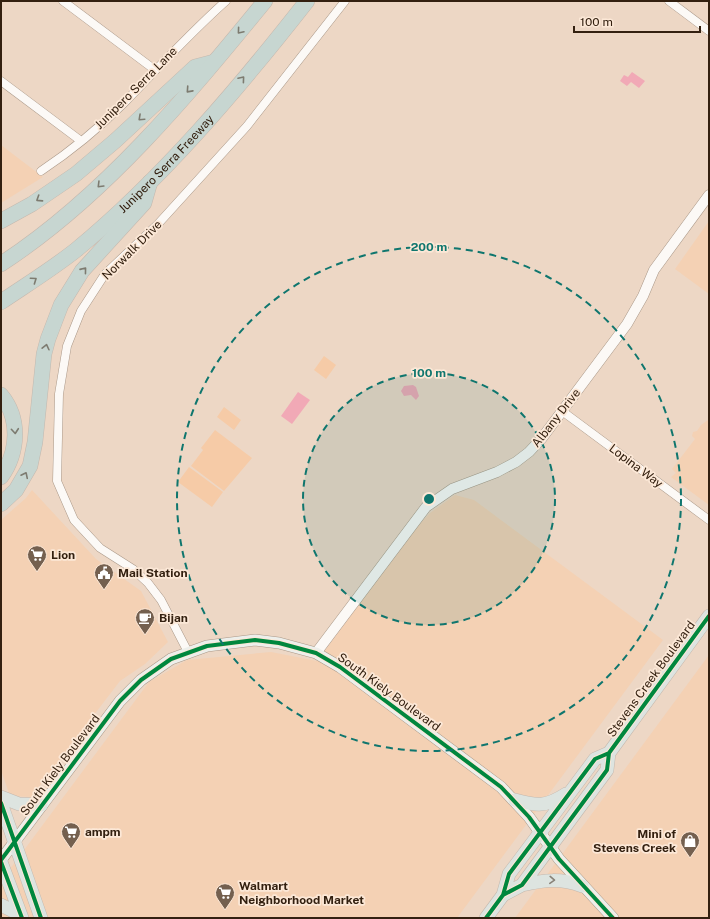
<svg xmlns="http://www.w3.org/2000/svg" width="710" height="919" font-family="'Public Sans',sans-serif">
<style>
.built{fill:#f4d1b4}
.green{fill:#f6cba7}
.water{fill:#f1a9b6}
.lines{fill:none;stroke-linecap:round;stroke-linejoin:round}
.minor-casing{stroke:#aa9888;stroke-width:9}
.tertiary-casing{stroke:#aa9888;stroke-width:11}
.secondary-casing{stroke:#aa9888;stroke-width:12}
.primary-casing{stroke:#c4b8ae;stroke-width:14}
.motorway-casing{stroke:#c4b8ae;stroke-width:16}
.minor{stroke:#fcf9f6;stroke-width:8}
.tertiary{stroke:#fcf9f6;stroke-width:10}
.secondary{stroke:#edefeb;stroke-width:11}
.primary{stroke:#dde4e0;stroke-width:13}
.motorway{stroke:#c7d6d1;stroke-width:15}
.cycleway-casing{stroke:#fce8d7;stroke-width:6}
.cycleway{stroke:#00873e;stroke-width:4}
.oneway{stroke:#7d7b70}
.oneway2{stroke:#888278}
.ring{fill:none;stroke:#0f766e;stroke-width:2;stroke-dasharray:7 5}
.labels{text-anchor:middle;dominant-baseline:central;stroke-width:3.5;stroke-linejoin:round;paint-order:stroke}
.street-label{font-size:12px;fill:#332010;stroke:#fce8d7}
.poi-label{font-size:12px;font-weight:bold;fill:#332010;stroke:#fce8d7;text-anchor:start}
.centre{fill:#0f766e;stroke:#fce8d7;stroke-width:2}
.ring-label{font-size:12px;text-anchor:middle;font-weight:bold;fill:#0f766e;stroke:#fce8d7;stroke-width:3.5;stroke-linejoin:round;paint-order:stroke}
</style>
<rect width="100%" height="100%" fill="#edd7c5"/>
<path class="built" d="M1,145L43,177L1,203Z
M709,221V294L675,269Z
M708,420L709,421V505L671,477L676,473L672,469L695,439L692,436L693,432L697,431L701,425Z
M32,490L96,559L141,591L168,642L145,664L120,681L31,797L10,796L1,770V520L26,498Z
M455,495L474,500L663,640L457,918H1V881L149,682L187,660L271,652L317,661L417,527L430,513Z
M709,655V918H515Z"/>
<path class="green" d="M324,356L336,365L326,379L314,370Z
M224,407L241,420L234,430L217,417Z
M215,430L252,458L224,491L191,466L203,450L201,448Z
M189,467L223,492L212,507L178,482Z"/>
<path class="water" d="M632,72L645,81L639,88L631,82L627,86L620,81L624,75L628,77Z
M413,385L416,387L419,396L416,400L411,395L404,396L401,391L404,386Z
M298,392L310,400L292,424L281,416Z"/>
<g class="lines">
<defs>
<path id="minor" d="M63,1L155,70
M669,1L709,31
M1,81L81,141
M41,171C71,151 99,128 124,103C158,68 190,33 226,1
M562,411L709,520
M188,652L161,600L148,583L133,569L100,548L74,520L57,481L59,394L67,346L81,311L105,274L158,224L247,126L345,1"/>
<path id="tertiary" d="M316,653L426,507L452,489L497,472L516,462L529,452L542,438L627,324L643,296L654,270L709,195"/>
<path id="secondary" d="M1,860L120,701L141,680L171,659L207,646L255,640L279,643L316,653L340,667L501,787L529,817L559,859L613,918"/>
<path id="primary" d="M1,797L19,804L41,805
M515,800C537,806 546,807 566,794
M1,803L41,918
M1,862L22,918
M522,885C544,880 561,878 582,886
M503,895L522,885L607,770L609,753L709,616
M1,905L21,915
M486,918L503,895L509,874L551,818L595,759L609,753"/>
<g id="motorway">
<path d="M1,221L32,204L76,174L115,141L195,67L214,62"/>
<path d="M1,264C104,197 188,95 265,1"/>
<path id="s1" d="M1,302C26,285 52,269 76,250C162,179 238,89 307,1"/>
<path d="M1,395C21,419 18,453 1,477"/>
<path d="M1,504L16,490L30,466L35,442L44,354L48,339L61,305L82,271L144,203L150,182"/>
</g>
</defs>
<use href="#minor" class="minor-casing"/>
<use href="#tertiary" class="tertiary-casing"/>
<use href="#secondary" class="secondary-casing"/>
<use href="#primary" class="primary-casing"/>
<use href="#motorway" class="motorway-casing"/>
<use href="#minor" class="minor"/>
<use href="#tertiary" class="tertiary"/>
<use href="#secondary" class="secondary"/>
<use href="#primary" class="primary"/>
<use href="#motorway" class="motorway"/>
<defs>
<path id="cycleway" d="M1,803L41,918
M1,860L120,701L141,680L171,659L207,646L255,640L279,643L316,653L340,667L501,787L529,817L559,859L613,918
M1,862L22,918
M503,895L522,885L607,770L609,753L709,616
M486,918L503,895L509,874L551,818L595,759L609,753"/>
</defs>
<use href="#cycleway" class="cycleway-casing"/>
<use href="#cycleway" class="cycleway"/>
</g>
<defs><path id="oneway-chevron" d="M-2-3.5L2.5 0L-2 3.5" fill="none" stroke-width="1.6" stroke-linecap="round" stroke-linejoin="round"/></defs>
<g class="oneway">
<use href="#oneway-chevron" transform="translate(240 31) rotate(130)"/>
<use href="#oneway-chevron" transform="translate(242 79) rotate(-50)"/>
<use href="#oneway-chevron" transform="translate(189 90) rotate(132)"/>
<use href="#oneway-chevron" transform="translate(141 118) rotate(137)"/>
<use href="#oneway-chevron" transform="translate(100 185) rotate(135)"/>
<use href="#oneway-chevron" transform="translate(39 199) rotate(147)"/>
<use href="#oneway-chevron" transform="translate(84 270) rotate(-51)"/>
<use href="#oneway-chevron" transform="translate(34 280) rotate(-35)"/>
<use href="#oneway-chevron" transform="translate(46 347) rotate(-77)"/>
<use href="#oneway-chevron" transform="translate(15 431) rotate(85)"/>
<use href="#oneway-chevron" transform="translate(25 475) rotate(-64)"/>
</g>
<use class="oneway2" href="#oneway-chevron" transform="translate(552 880) rotate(3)"/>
<circle cx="429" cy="499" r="126" fill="#0f766e" fill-opacity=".12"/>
<g class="ring">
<circle cx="429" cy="499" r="126"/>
<circle cx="429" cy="499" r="252"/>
</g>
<defs>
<symbol id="supermarket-pin" viewBox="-11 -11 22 30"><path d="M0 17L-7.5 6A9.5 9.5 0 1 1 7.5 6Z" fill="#74604f" stroke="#fce8d7"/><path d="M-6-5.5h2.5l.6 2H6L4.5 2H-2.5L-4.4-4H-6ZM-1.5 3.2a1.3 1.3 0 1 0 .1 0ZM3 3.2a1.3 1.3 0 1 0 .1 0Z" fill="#fff"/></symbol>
<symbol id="civic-pin" viewBox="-11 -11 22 30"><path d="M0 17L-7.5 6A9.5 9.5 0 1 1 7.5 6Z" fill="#74604f" stroke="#fce8d7"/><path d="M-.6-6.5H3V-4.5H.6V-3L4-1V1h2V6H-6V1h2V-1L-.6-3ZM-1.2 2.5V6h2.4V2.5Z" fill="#fff"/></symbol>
<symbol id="cafe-pin" viewBox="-11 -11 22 30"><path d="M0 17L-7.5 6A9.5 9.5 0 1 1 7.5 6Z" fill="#74604f" stroke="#fce8d7"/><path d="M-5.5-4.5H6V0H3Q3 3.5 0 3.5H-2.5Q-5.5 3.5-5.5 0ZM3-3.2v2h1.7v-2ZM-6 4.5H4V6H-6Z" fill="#fff"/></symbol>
<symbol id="shop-pin" viewBox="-11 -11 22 30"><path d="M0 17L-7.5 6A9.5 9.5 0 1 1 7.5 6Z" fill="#74604f" stroke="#fce8d7"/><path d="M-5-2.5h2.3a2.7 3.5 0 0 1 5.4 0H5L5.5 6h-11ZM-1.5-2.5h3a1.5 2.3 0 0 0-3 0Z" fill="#fff"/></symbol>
</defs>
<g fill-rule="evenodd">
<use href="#supermarket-pin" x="26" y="544" width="22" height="30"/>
<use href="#civic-pin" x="93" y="562" width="22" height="30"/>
<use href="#cafe-pin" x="134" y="607" width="22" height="30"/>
<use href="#supermarket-pin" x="60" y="821" width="22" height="30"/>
<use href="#shop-pin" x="679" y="830" width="22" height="30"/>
<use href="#supermarket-pin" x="214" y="882" width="22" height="30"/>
</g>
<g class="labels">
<g class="street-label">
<text transform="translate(136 88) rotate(-45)">Junipero Serra Lane</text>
<text stroke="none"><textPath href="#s1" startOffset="216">Junipero Serra Freeway</textPath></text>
<text transform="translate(132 250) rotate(-45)">Norwalk Drive</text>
<text transform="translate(556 418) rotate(-52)">Albany Drive</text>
<text transform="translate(636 466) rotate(37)">Lopina Way</text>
<text transform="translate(651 679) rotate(-54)">Stevens Creek Boulevard</text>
<text transform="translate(389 692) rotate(36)">South Kiely Boulevard</text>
<text transform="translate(60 765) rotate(-53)">South Kiely Boulevard</text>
</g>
<g class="poi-label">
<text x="51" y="555">Lion</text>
<text x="118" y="573">Mail Station</text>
<text x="159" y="618">Bijan</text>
<text x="85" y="832">ampm</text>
<text x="676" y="834" text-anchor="end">Mini of<tspan x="676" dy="14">Stevens Creek</tspan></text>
<text x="239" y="886">Walmart<tspan x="239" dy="14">Neighborhood Market</tspan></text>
</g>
</g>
<circle cx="429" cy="499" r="6" class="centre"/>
<g class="ring-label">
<text x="429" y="251">200 m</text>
<text x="429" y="377">100 m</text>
</g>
<rect width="710" height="919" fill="none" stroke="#332010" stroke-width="4"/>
<path d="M574 26v6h126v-6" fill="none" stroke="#332010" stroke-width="2"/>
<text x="580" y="26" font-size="12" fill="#332010" stroke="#fce8d7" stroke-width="3" paint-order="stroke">100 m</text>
</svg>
